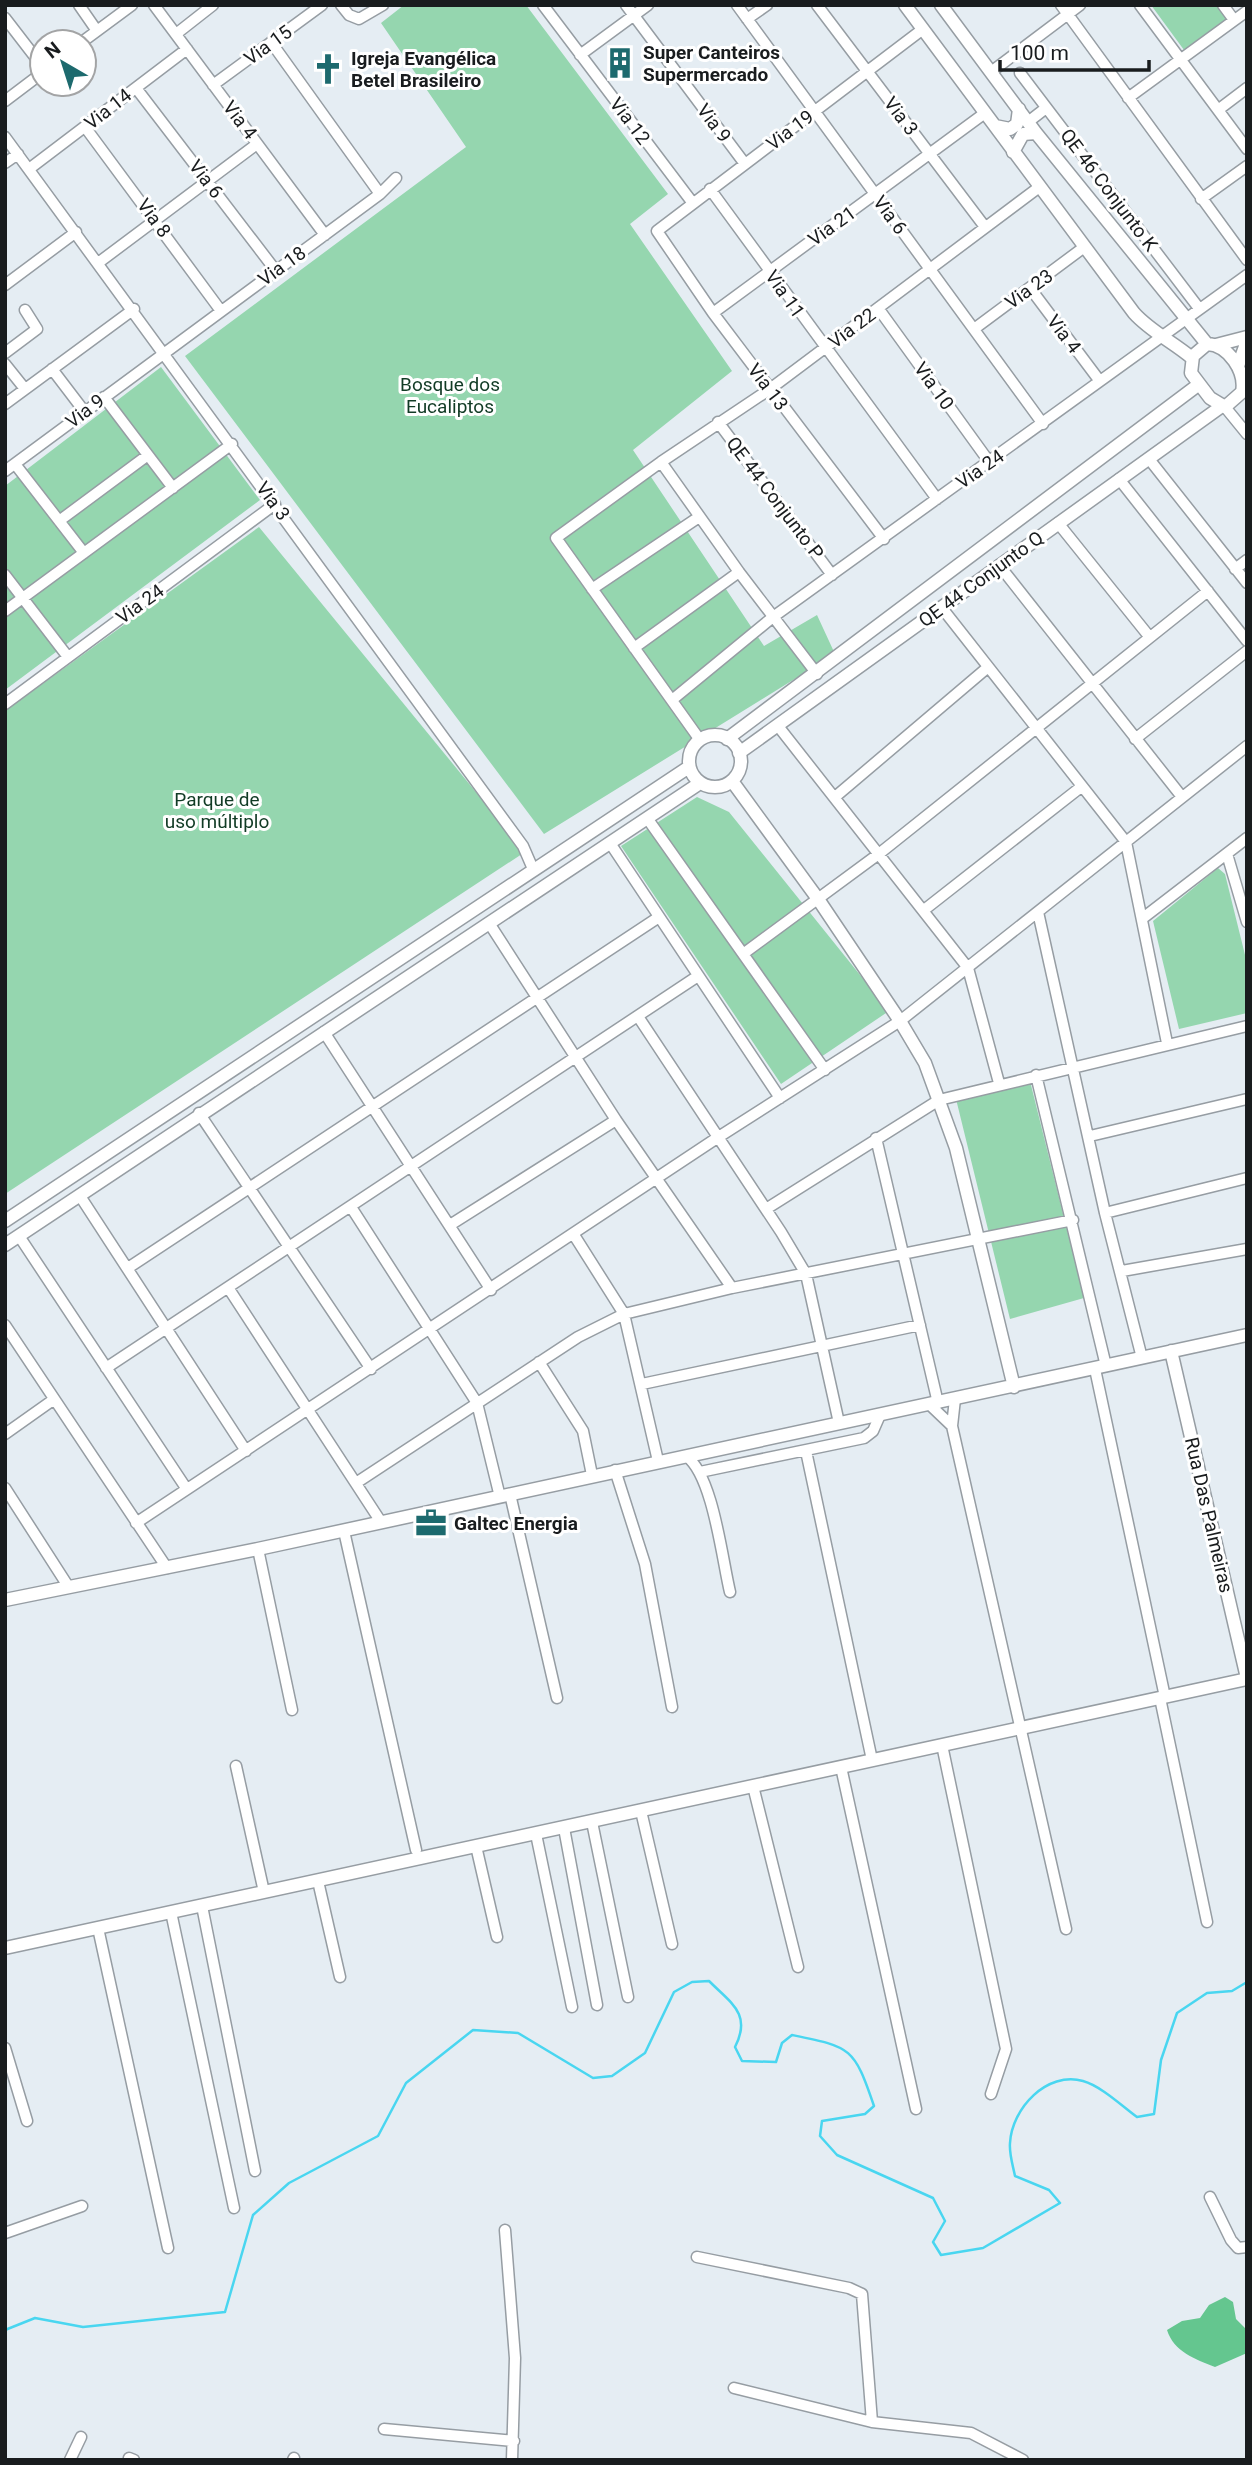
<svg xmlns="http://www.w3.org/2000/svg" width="1252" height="2465" font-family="Roboto,sans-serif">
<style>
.green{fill:#95d6af}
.forest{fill:#64c68f}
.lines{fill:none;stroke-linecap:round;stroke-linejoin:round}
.stream{stroke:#49d6f0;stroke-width:2.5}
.minor-casing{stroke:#969da3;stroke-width:13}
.tertiary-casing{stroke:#969da3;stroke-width:15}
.minor{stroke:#fff;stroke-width:10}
.tertiary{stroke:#fff;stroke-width:12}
.labels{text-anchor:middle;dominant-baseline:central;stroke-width:6;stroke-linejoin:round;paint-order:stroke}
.street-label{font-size:19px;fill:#191c1e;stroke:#fff}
.poi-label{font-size:19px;font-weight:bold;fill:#191c1e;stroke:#fff;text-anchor:start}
.park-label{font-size:19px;fill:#113b25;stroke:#fff}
</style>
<rect width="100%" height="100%" fill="#e5edf3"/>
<path class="green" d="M404,5H526L668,194L630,224L732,371L633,450L764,646L817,615L835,654L544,834L185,356L466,147L381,23Z
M1151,5H1219L1229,19L1184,50Z
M161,367L260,500L5,690V486Z
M259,527L525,852L5,1194V711Z
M697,797L729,812L889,1011L781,1084L621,846Z
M1218,868L1225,874L1247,963V1013L1179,1029L1153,921Z
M1030,1081L1084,1298L1010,1319L956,1099Z"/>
<path class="forest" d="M1225,2297L1233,2302L1236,2319L1247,2330V2353L1215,2367C1195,2359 1174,2352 1167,2330L1182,2321L1200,2318L1209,2305Z"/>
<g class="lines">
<path class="stream" d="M5,2330L35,2318L83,2327L225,2312L253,2215L289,2183L378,2136L406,2083L473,2030L518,2033L593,2078L612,2076L645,2053L674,1992L692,1982L709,1981C731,2003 752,2014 735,2047L742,2061L776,2062L782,2043L792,2035C851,2047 854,2047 874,2106L865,2114L822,2121L820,2136L837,2155L933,2198L945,2221L933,2242L941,2255L983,2248L1060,2203L1049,2190L1015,2176C1013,2166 1009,2154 1010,2143C1012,2108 1047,2071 1083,2081C1101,2086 1122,2106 1137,2117L1154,2114L1161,2060L1177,2013L1207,1993L1232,1991L1247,1982"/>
<defs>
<path id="minor" d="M79,5L97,31
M154,5L325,235
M341,5L349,15L359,19L383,5
M543,5L692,202
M626,5L745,164
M737,5L1043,424
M817,5L985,227
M1061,5L1247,260
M1140,5L1247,149
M1223,5L1234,20
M5,18L42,66
M747,19L767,5
M176,34L213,5
M82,42L132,5
M271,42L380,194
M580,55L648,5
M991,72L1080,5
M1020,73L1198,307
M213,85L322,5
M136,88L276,271
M1128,98L1247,11
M5,101L42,73
M1218,110L1247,88
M1028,122L1046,108
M85,127L221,311
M5,137L523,846L533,869
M5,163L18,154
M29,169L187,49
M710,189L937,499
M1201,199L1247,166
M98,263L257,144
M5,285L76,232
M1030,288L1099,380
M878,308L990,463
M713,313L985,113
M974,329L1083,248
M5,353L37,329L25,310
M5,364L25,389
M52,369L84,411
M104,397L173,488
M5,404L134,309
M1225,407L1247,434
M718,422L832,575
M1149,459L1247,583
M661,462L739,572L817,674
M15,464L84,553
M5,471L380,194L396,178
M1119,479L1247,641
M59,521L148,455
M1058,523L1148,635
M884,539L713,313L657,231L923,29
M999,565L1182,797
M1235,569L1247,560
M5,575L68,657
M592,589L699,517
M942,608L1126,842L1167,1043
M5,611L232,444
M634,648L739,572
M672,700L773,617L1247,275
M5,704L275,504
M778,726L968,968L999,1083
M1135,739L1247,651
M700,740L556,538L661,462L770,389L1038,188
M835,797L987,668
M647,818L825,1070
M610,843L780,1098
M1227,854L1247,922
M924,910L1081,787
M1038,912L1105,1213L1142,1358
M1143,918L1247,838
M489,923L616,1120L732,1288
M743,954L880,853L1208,591
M639,1018L781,1232L806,1274L839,1423
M324,1032L491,1290
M1036,1075L1106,1366
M199,1113L371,1369
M1090,1136L1247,1099
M876,1138L938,1403
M80,1196L246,1451
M351,1207L477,1403L500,1497
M766,1209L939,1100L1247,1026
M1105,1213L1247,1178
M450,1225L616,1120
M574,1235L624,1314L658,1461
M19,1236L186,1488
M128,1268L659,917
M1122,1271L1247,1249
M229,1289L381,1522
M5,1325L167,1568
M539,1362L583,1431L592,1475
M106,1368L698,976
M1095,1369L1165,1697
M642,1384L920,1325
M955,1399L952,1426L1066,1929
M930,1405L952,1426
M5,1434L53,1400
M806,1451L872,1760
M686,1456C713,1475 722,1559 730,1592
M615,1470L645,1564L672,1707
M700,1472L864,1438L873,1431L880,1415
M356,1483L578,1337L624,1314L732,1288L1073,1220
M5,1488L68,1586
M510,1494L557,1698
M136,1523L717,1138L900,1021L1247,746
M344,1531L416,1850
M258,1549L292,1710
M1160,1698L1207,1922
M942,1745L1006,2049L991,2094
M236,1766L264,1892
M841,1767L916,2109
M753,1786L798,1967
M641,1811L672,1944
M592,1822L628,1997
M564,1828L597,2005
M536,1834L572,2007
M476,1846L497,1937
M318,1881L340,1977
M202,1906L255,2171
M171,1912L234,2208
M98,1928L168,2248
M5,2048L27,2121
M1210,2197L1231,2240L1238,2248L1247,2247
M505,2230L515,2358L512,2460
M5,2233L82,2206
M697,2257L849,2288L862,2294L872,2422L971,2433L1023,2460
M734,2388L872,2422
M384,2429L514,2441
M129,2458L134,2460
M70,2460L81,2437
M293,2460L294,2458"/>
<path id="tertiary" d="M905,5L1134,313C1150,331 1173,342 1192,358
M941,5L1036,133L1207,344
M995,126L1010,129L1017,124L1019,109
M1013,152L1023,134L1036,133
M1207,344C1229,345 1246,372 1242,392L1225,407L1210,398L1191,373L1193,356Z
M1216,345L1247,337
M1238,366L1247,341
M689 761a26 26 0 1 1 52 0a26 26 0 1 1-52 0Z
M727,739L1198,385
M739,753L1222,406
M732,781L818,899L900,1021L925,1063L956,1148L1014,1387
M5,1221L689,767
M5,1245L700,783
M1171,1351L1247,1678
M5,1600L258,1549L1247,1335
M5,1948L1247,1679"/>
</defs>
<use href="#minor" class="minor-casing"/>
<use href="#tertiary" class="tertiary-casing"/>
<use href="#minor" class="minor"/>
<use href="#tertiary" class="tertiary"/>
</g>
<defs>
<symbol id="building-bare" viewBox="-9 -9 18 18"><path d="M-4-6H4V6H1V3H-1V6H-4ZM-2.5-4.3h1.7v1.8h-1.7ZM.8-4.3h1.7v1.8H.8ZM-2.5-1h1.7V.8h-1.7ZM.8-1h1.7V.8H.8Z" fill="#1d6a6e" stroke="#fff" stroke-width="2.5" paint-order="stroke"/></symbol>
<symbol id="church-bare" viewBox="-9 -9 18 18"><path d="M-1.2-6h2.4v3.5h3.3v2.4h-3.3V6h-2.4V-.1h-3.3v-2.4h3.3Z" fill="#1d6a6e" stroke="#fff" stroke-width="2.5" paint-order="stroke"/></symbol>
<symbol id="office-bare" viewBox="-9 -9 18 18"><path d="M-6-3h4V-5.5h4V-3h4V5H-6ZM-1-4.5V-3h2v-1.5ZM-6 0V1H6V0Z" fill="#1d6a6e" stroke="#fff" stroke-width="2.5" paint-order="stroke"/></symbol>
</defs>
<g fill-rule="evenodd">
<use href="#building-bare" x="598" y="41" width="44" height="44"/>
<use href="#church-bare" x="306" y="47" width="44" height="44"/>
<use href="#office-bare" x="409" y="1501" width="44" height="44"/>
</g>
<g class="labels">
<g class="street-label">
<text transform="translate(268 45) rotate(-36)">Via 15</text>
<text transform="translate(108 109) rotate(-38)">Via 14</text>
<text transform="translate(901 116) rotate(53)">Via 3</text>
<text transform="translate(240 120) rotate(53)">Via 4</text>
<text transform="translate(630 121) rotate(53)">Via 12</text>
<text transform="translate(714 123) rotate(53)">Via 9</text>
<text transform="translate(790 130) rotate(-37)">Via 19</text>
<text transform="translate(206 179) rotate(53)">Via 6</text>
<text transform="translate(1109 190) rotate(53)">QE 46 Conjunto K</text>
<text transform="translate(890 215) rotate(54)">Via 6</text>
<text transform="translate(154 218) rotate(54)">Via 8</text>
<text transform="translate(832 226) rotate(-36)">Via 21</text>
<text transform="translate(282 266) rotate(-36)">Via 18</text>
<text transform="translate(1029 289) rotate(-36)">Via 23</text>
<text transform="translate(785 294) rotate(55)">Via 11</text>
<text transform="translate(852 328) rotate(-37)">Via 22</text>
<text transform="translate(1064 334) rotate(53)">Via 4</text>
<text transform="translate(934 386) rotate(54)">Via 10</text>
<text transform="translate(768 387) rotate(53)">Via 13</text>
<text transform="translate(85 411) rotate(-37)">Via 9</text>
<text transform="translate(980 469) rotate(-35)">Via 24</text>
<text transform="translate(775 498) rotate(53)">QE 44 Conjunto P</text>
<text transform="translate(273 501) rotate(54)">Via 3</text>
<text transform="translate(981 579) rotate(-36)">QE 44 Conjunto Q</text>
<text transform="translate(140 604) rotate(-36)">Via 24</text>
<text transform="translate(1209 1515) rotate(77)">Rua Das Palmeiras</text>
</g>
<g class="poi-label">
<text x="643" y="52">Super Canteiros<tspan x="643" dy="22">Supermercado</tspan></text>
<text x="351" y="58">Igreja Evangélica<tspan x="351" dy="22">Betel Brasileiro</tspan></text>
<text x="454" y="1523">Galtec Energia</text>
</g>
<g class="park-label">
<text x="450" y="384">Bosque dos<tspan x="450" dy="22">Eucaliptos</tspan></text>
<text x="217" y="799">Parque de<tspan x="217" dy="22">uso múltiplo</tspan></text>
</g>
</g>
<rect width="1252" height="2465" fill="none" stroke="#191c1e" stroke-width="14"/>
<g transform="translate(63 63) rotate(321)"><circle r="33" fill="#ffffff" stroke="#a3a4a5" stroke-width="2"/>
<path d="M0-5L12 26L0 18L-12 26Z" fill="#1d6a6e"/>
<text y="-10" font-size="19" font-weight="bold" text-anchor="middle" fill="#191c1e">N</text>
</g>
<path d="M1000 60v10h149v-10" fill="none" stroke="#191c1e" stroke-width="3.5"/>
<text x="1010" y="60" font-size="21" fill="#191c1e" stroke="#ffffff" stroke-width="5" paint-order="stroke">100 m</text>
</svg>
